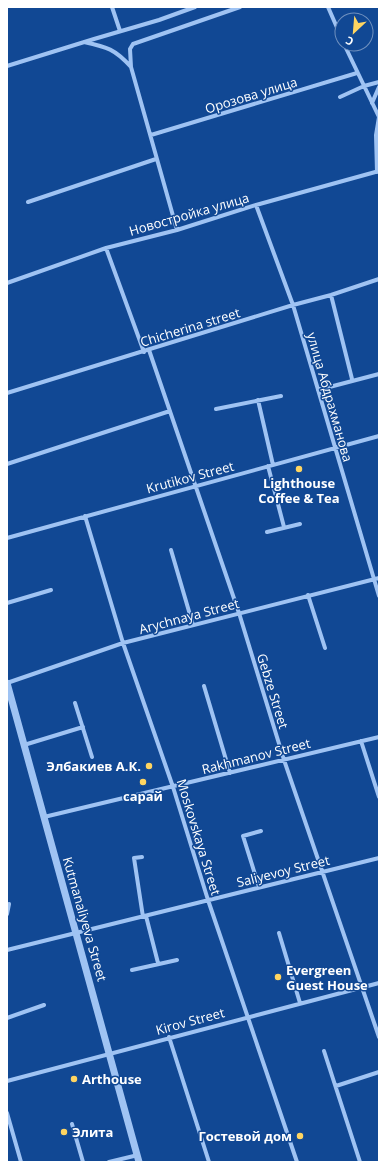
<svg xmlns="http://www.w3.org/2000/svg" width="386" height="1169" font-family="'Open Sans',sans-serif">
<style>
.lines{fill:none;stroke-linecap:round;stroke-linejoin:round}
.minor{stroke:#9fc3f3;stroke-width:4}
.tertiary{stroke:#9fc3f3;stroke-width:7}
.poi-dot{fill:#ffd561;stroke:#114894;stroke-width:1.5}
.labels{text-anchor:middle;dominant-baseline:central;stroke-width:3;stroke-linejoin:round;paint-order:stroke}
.street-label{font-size:13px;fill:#fff;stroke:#114894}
.poi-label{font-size:13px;font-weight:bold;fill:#fff;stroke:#114894;text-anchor:start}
</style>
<rect width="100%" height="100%" fill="#114894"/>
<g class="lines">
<path class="minor" d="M112,7L120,31
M328,7L342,39
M84,42C107,47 115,49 131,67L177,230
M344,44L379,117
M7,66L94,39L159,20L195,7
M131,67L130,49L133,44L240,7
M340,97L364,86L379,82
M372,103L379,87
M151,135L357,73
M377,172L376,135L379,117
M28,202L156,159
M256,205L293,305L379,596
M106,248L144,352
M7,283L106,248L177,230L256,205L379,171
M331,295L352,379
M149,350L239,613L284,760L379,1037
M318,390L379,374
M7,393L293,305L331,295L379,279
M258,400L273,465
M216,409L281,396
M7,464L170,411
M268,466L284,527
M85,516L123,643L173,787L208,900L297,1162
M267,532L300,524
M7,538L379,436
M171,550L193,625
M308,595L325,648
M7,603L51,590
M7,683L123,643L379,578
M204,686L230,773
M75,703L92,757
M361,741L379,797
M24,745L83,727
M44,817L379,737
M142,857L134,858L143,917
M259,887L243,836L261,831
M7,914L9,904
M146,916L158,963
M279,933L300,1003
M7,950L379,858
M132,970L177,960
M7,1018L44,1005
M169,1037L209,1162
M324,1051L360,1162
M7,1081L379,983
M336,1086L379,1072
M7,1113L21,1162
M72,1124L83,1162
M109,1162L138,1155"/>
<path class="tertiary" d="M7,683L139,1162"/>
</g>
<g class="poi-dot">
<circle cx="299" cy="469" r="4"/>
<circle cx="149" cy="766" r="4"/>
<circle cx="143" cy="782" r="4"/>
<circle cx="278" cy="977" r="4"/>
<circle cx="74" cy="1079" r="4"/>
<circle cx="64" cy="1132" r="4"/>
<circle cx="300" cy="1136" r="4"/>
</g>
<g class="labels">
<g class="street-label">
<text transform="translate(251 95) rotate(-17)">Орозова улица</text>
<text transform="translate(189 214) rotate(-16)">Новостройка улица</text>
<text transform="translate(190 327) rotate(-17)">Chicherina street</text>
<text transform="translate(330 397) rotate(74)">улица Абдрахманова</text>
<text transform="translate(190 477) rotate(-15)">Krutikov Street</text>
<text transform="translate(189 616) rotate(-15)">Arychnaya Street</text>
<text transform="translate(273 691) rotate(73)">Gebze Street</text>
<text transform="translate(256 756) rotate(-14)">Rakhmanov Street</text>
<text transform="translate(199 837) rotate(73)">Moskovskaya Street</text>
<text transform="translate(283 871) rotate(-14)">Saliyevoy Street</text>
<text transform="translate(85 919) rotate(74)">Kutmanaliyeva Street</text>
<text transform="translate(190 1021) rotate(-15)">Kirov Street</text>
</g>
<g class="poi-label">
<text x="299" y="483" text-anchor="middle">Lighthouse<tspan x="299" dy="15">Coffee &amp; Tea</tspan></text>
<text x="141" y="766" text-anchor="end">Элбакиев А.К.</text>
<text x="143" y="796" text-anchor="middle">сарай</text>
<text x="286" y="970">Evergreen<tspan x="286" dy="15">Guest House</tspan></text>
<text x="82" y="1079">Arthouse</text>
<text x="72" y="1132">Элита</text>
<text x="292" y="1136" text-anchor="end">Гостевой дом</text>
</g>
</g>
<rect width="386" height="1169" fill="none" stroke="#ffffff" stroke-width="16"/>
<g transform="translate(354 32) rotate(206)"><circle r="19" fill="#114894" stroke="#7091bf"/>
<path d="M0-3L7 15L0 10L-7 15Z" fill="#ffd561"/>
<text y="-6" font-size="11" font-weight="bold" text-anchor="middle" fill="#ffffff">С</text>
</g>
</svg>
